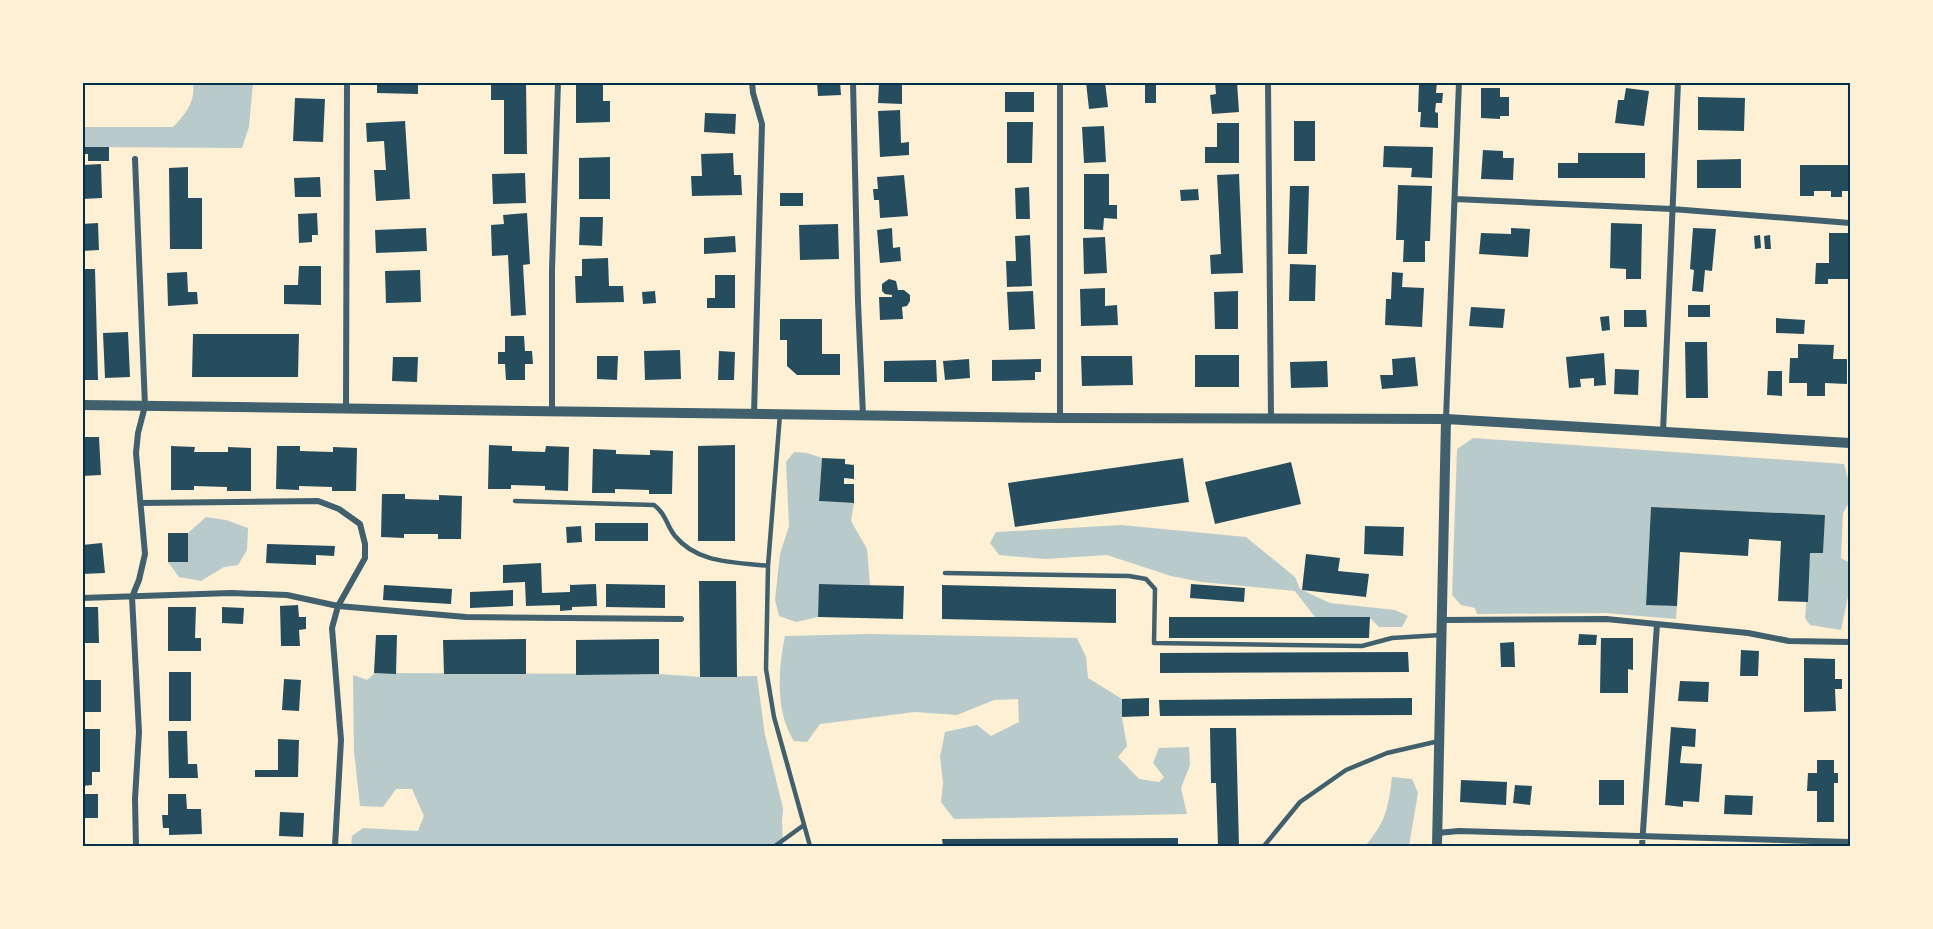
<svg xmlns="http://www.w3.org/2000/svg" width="1933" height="929" font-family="Helvetica,sans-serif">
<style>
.green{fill:#b9caca}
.building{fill:#264d5e}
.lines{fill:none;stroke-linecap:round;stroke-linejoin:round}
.service{stroke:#3f606c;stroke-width:4.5}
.minor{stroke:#3f606c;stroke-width:6}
.tertiary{stroke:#3f606c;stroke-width:10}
.neatline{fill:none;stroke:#003049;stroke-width:2}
</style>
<rect width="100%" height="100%" fill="#fdf0d5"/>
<path class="green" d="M193,83H253L249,127L242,148L83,147V127H173C185,115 196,101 193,83Z
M1473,438L1844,464L1850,486V501L1843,513L1841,558L1850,563V587L1841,630L1810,625L1805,618L1810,553H1823L1824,515L1651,507L1646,604L1677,606L1676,619L1605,613L1477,614L1475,608L1461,605L1452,595L1457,449Z
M794,452L807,453L822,458L819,501L854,503L851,521L867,549L870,585L820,584L818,617L796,622L779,616L775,600L780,554L789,526L786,462Z
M206,517L226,520L248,528L247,550L238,565L224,567L201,581L179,577L168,562L188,561V533Z
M1121,525L1246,537L1295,577L1300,589L1330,603L1395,610L1408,616L1402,627H1379L1369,617H1315L1295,591L1202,582L1171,576L1107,555L1045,559L999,555L990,543L996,532Z
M868,634L1077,638L1086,657L1088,678L1122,699V717L1127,746L1118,757L1139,779L1159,782L1164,777L1153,763L1159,748L1189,747L1190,765L1181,788L1187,814L954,819L941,802L943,783L940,757L945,732L977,725L991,736L1019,722L1018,699L994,700L957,715L915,712L820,724L807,742L794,741C775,711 778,670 785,636Z
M375,673L659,674L700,677L757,676L765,735L783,808L782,822L783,846H351L352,836L363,828L418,831L424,816L412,789H396L383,807L360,806L354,751L353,675L367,680Z
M1392,777L1412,779L1418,793L1409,846H1365C1386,822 1388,809 1392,777Z"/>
<path class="building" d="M377,82H418V94L377,93Z
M491,82H526L527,154H504V100H491Z
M576,82H603V101H610V122L576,123Z
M817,82H840L841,95L818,96Z
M879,82H902V104L878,103Z
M1086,82H1105L1108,107L1089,109Z
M1145,82H1156V103H1145Z
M1215,82H1237L1239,112L1212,114L1210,95L1216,94Z
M1419,82H1437L1436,93H1443L1442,103H1436L1435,112L1438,113V128L1420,127L1421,112H1418Z
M1481,88H1500V97H1509V116H1500V119L1481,118Z
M1626,88L1649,91L1644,126L1615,123L1618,100H1624Z
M1005,92H1034V112H1005Z
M1698,97L1745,98L1744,131L1698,130Z
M295,98L325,99L323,142L293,141Z
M900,110L901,143L909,142V155L880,157L878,111Z
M705,113L736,114L735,134L704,132Z
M405,121L410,199L376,201L374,170H386L384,141L367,142L366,123Z
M1294,121H1315V161H1294Z
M1007,122H1033L1032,163H1007Z
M1217,123H1239V163H1205V147H1217Z
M1104,126L1106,162L1084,163L1082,127Z
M1384,146L1433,147L1432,178L1411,177L1412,168L1383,167Z
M82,147H109V161H88V154H82Z
M1483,150L1503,151V158H1514L1513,180L1481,179Z
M733,153L734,175H741L742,195L692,196L691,176H702L701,154Z
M1578,153H1645V178H1558V163H1578Z
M610,157V199H579V158Z
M1741,159V188H1697V160Z
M101,164L102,198L82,199V165Z
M1800,165H1850V191H1842V197H1831V191H1814V196H1800Z
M188,167V198H202V249H170L169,168Z
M525,173L526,203L493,204L492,174Z
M1084,174H1109V205H1117V219L1104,218L1103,230L1084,229Z
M1239,174L1243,273L1211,274L1210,255L1221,254L1217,175Z
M904,175L908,216L880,218L879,200H874L873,189H878L877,177Z
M320,177L321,197H295L294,178Z
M1398,185L1432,186L1430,241H1425V262H1403L1404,240H1396Z
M1290,186H1309L1307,254H1288Z
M1029,187L1030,219H1016L1015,188Z
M1198,189L1199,200L1181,201L1180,190Z
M780,193H803V206H780Z
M317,213L318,235H312V242L299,243L298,214Z
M527,213L530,264L523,265L526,315L511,316L508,255L492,256L491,225L504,224L503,215Z
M580,217H603L602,246L579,245Z
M98,223L99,250L82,251V224Z
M1611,223L1642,224L1641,279H1626V269L1610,268Z
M838,224L839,259L800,260L799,225Z
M426,228L427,251L376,253L375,230Z
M892,228L893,248L900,247L901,261L880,263L877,230Z
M1511,228L1530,229L1528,257L1479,254L1481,233L1511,234Z
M1693,228L1716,229L1712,271L1705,270L1703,292L1692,291L1694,270L1690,269Z
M1829,233H1850L1849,279H1828V284H1815L1816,263H1829Z
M1030,235L1032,286L1007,287L1006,261H1016L1015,236Z
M1760,235L1761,248L1755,249L1754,236Z
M1770,235L1771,249H1765L1764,236Z
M735,236L736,252L704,254V238Z
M1105,237L1107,273L1084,274L1083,238Z
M608,258L609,286H623L624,302L576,303L575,276H582V259Z
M1290,264L1316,265L1315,301H1289Z
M299,266H321V305L284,304V285H298Z
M82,269H95L98,380H82Z
M420,270L421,302L386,303L385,271Z
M187,272L188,292H197L198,304L168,306L167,273Z
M1392,272L1403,273L1402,287L1424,288L1422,327L1385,325L1386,299H1391Z
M715,275H735V308H707V298H715Z
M889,279L896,281L898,290H904L910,295V301L907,306L902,307L903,319L880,320L879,297H892V295L885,294L882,291V284Z
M1105,288V306L1117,305L1118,325L1081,326L1080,289Z
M655,291L656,303L643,304L642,292Z
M1033,291L1035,329L1009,330L1007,292Z
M1238,291V329H1215L1214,292Z
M1688,305H1710V317H1688Z
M1471,307L1505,309L1503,328L1469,326Z
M1624,310H1646L1647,327H1624Z
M1609,316L1610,330L1602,331L1600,317Z
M1776,318L1805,320L1804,334L1776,333Z
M780,319H822V354H840V375H797L787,366V340H780Z
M128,332L130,377L105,378L103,333Z
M193,334H299L298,377H192Z
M505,336H524L525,351H532L533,364H525V380H506L505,364H498V352H505Z
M1685,342H1707L1708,398H1686Z
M1798,344L1834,345L1833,359H1847V384L1825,383V396H1807V383H1789L1790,358H1798Z
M680,350L681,379L645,380L644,351Z
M719,351L735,352L734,380H718Z
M1604,353L1606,385L1594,386V378L1580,379L1581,387L1569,388L1566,357Z
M1195,355H1239V387H1195Z
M597,356H618L617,380L597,379Z
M1081,356H1132L1133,385L1082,386Z
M393,357H418L417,382L392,381Z
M1415,357L1418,386L1382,389L1380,375H1393L1392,359Z
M969,359L970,378L945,380L943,361Z
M1041,359V372H1035V380L992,381V360Z
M936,360L937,382H884V361Z
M1327,361L1328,387L1291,388L1290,362Z
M1615,369L1639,370L1638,395L1614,394Z
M1768,371H1782V396L1767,395Z
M82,437H99L101,475L82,476Z
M489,445L512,446V451L545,452L546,446L569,447L568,491L545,490V486L511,485V489H488Z
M735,445V541H698V446Z
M171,446L195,447L194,452H228V447L251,448V491H227V487L194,486V490H171Z
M277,446H300V451L333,452V447L357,448L356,491H332V487L299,486V490L276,489Z
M593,449L616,450V454L650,455V450L673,451L672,494H649V490L615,489V493H592Z
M822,458L845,459V464L854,465V479L844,478V484H854V503L819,501Z
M1183,458L1189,502L1015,527L1008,483Z
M1291,462L1301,504L1215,524L1205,482Z
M382,494H405V499L439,500V495L462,496L461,539H438V534H404V538L381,537Z
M1651,507L1825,515L1823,553H1810L1808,602L1778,601L1781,541L1749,539L1748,556L1680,552L1677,606L1646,605Z
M595,523H648V541H595Z
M581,526L582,542L567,543L566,527Z
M1365,526L1404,527L1403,556L1364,554Z
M168,533H188V562H168Z
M102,543L105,573L82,574V545Z
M267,544L335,546L334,556L316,555V565L266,563Z
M1306,554L1340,558L1338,571L1369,574L1366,597L1302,590Z
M541,563L542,593L570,592V585L596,584L597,606L572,607V610L560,611V605L526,606L525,582L503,583V565Z
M699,581H736L737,677H700Z
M606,584L665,585V608L606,607Z
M819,584L904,586L903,619L818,617Z
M1191,584L1245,588L1244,602L1190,598Z
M384,585L452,589L451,604L383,600Z
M942,585L1116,589V623L942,619Z
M513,590V606L470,608V592Z
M298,605L299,617H306V629L299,630L300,646H281L280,606Z
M82,607H98L99,643H82Z
M168,607H196L195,638H201V651H168Z
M222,607L244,608L243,624L222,623Z
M1169,617H1370L1369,638H1169Z
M1579,634L1597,635L1596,645H1578Z
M376,635H397L396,674L374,673Z
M1601,638H1633V670L1628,669V693H1600Z
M526,639V674H444L443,640Z
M659,639V674L576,675V640Z
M1514,642L1515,667H1501L1500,643Z
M1741,650L1759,651L1758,676H1740Z
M1408,652L1409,672L1160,673V653Z
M1804,658L1835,659V679H1842V689H1835L1836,711L1804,712Z
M169,672H191V721H169Z
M284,679L301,680L299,711L282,710Z
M82,680H101V712H82Z
M1680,681L1709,682L1708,702L1678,701Z
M1149,698V716L1122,717V699Z
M1412,698V715L1160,716L1159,700Z
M1671,727L1696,729L1695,747L1682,746L1680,763L1702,764L1699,802L1683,801V807L1665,805Z
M1210,728H1236L1239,846H1218L1216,783H1211Z
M82,729H100V772H92V785L82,786Z
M168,731H187L188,764H197L198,778H169Z
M278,739L299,740L298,777H255V770H278Z
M1817,760H1834V773H1838V783H1834V822H1817V791H1807L1808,773H1817Z
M1461,780L1507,782L1506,805L1460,802Z
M1599,780H1624V805H1599Z
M1515,785L1532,786L1530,805L1513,803Z
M82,794H98V818H82Z
M168,794H186L187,809H201L202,834L169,835V828H163L162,815H168Z
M1725,795L1753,796L1752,815L1724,814Z
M280,812L304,813L303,837L279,836Z
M1178,838V846H943L942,839Z"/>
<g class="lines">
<path class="service" d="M780,414L768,566L766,669L774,717L810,846
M515,501L654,505C667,515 666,525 675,536C698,564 735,562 768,566
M945,573L1129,576L1146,579L1155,589L1154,643L1362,646L1392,638L1441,635
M775,846L804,825
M1264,846L1300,802L1346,770L1387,753L1439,741"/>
<path class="minor" d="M752,82L753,93L762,124L754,414
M853,82L858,302L863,415
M1060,82V418
M1268,82L1271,418
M135,159L145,406L138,433L136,453L145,554L139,580L132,597L139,732L135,799L136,846
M1455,199L1672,209L1850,223
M346,409L347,82
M552,411V270L558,82
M1446,419L1459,82
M1663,432L1678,82
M141,503L318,501L339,509L360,524L365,544V558L338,606L332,628L341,740L335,846
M82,598L231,593L287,595L338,606L466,617L681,619
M1442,620L1606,619L1748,633L1789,641L1850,642
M1437,833L1459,831L1850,842
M1642,846L1657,624"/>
<path class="tertiary" d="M82,405L1060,418L1446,419L1850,443
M1437,846L1446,419"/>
</g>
<rect width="1933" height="929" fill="none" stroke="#fdf0d5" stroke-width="168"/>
<rect x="84" y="84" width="1765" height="761" class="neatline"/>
</svg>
